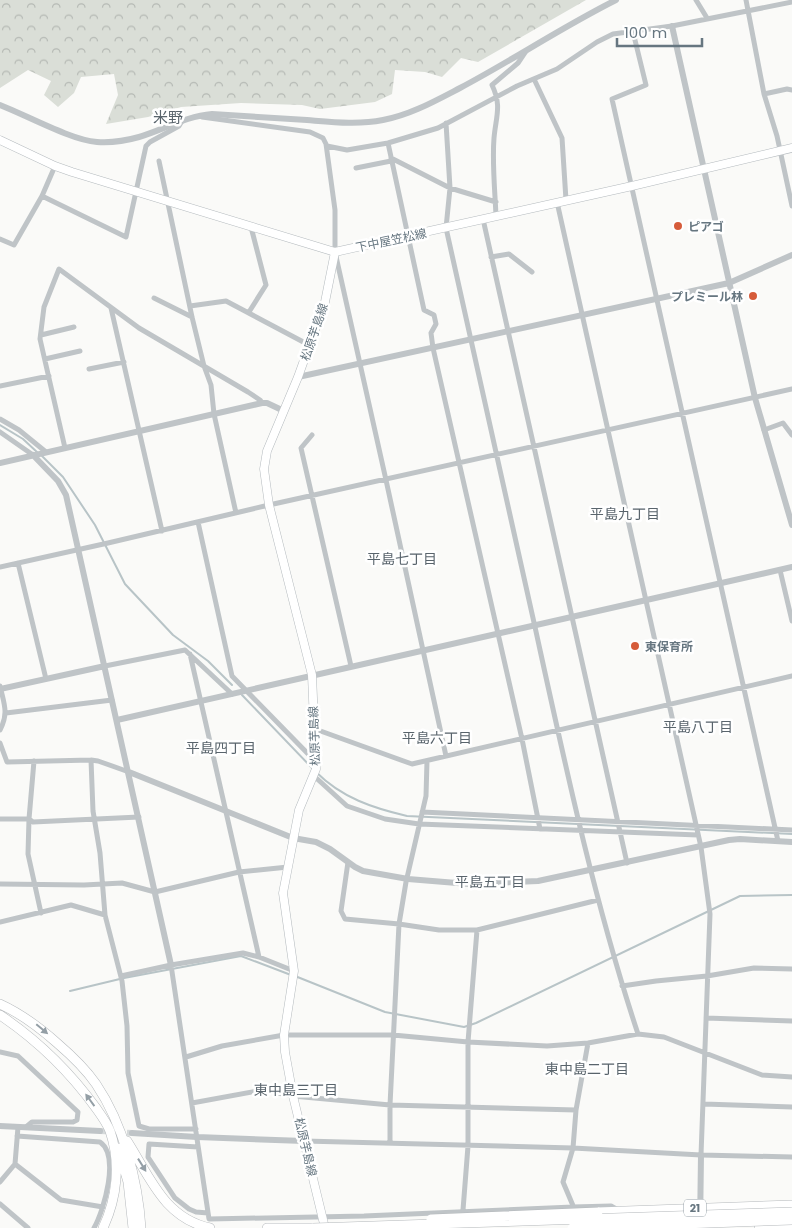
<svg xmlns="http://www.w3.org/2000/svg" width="792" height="1228" font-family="Poppins,'Noto Sans JP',sans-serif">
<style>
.forest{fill:url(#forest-crowns)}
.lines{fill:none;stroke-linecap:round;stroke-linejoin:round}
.stream{stroke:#b8c4c7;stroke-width:2}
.tertiary-tunnel{stroke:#d5d9da;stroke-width:6;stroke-dasharray:6 3;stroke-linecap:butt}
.secondary-casing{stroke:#b4babe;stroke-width:9}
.trunk-casing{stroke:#b5b9bc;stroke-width:10}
.motorway-casing{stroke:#b5b9bc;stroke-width:10}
.minor{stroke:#bfc4c7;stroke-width:5}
.tertiary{stroke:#bfc4c7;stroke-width:6}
.secondary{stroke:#fff;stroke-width:8}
.trunk{stroke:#fff;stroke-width:9}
.motorway{stroke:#fff;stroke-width:9}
.trunk-bridge-casing{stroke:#b5b9bc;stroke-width:10;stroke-linecap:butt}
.trunk-bridge{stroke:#fff;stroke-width:9}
.oneway{fill:#949fa6}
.poi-dot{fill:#d65c3b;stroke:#fff;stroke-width:2}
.labels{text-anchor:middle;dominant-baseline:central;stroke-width:5;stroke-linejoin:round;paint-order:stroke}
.shield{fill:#fff;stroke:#949fa6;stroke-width:1}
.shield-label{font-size:11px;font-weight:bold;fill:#667680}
.poi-label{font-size:12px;font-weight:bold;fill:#667680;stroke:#fff;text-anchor:start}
.street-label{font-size:12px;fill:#667680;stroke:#fff}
.neighbourhood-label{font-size:14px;fill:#59646c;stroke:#fff}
.quarter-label{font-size:15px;fill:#59646c;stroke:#fff}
</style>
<defs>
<pattern id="forest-crowns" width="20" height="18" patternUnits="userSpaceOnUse" patternTransform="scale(1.25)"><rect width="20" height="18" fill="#daded7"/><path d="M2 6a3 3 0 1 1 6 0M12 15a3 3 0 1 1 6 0" fill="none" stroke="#b5b9b4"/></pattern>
</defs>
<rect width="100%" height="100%" fill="#fafaf8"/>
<path class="forest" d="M0,0H586L478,62L461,58L442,77L425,72L395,70L392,94L375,102L320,109L302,105L241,103L181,107L148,117L106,124L118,95L114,74L81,77L74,93L58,107L44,95L51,81L28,70L0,88Z"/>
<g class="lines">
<path class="stream" d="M0,425L23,439L38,453
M42,456L63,477L95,525L125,584L173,635L208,661L232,685
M242,695L313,769
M316,772C342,798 373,808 407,816L792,834
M295,976L385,1012L464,1027L476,1023L740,896L792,895
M70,991L124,978L241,956L291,975"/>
<path class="tertiary-tunnel" d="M100,1131L132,1133"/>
<defs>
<path id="secondary" d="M0,140L55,166L72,172L335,252L632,186L792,148
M325,1228L293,1096L285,1052L284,1035L294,971L283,893L299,810L316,769L312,675L269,505L264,469L267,451L298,377L325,302L335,252"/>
<path id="trunk" d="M598,1212L792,1205
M759,1228L792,1226"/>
<path id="motorway" d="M0,1004C22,1014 39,1027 57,1043C71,1055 85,1068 96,1084C123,1124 138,1180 141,1228
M0,1015C37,1040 70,1072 96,1108C101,1115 107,1123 110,1131C121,1163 117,1198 103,1228
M127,1141C150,1177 164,1218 210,1228
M118,1148L128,1182L133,1228
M267,1228H313"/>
</defs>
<use href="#secondary" class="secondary-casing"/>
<use href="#trunk" class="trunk-casing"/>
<use href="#motorway" class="motorway-casing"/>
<path class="minor" d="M696,0L707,18
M746,0L764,94L777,136L792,206
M633,32L646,85L612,99L778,841
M534,79L562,138L566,200
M764,94L787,89L792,90
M202,117L310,132L323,138L326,144L335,210V252L386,480L446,756
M446,123L450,188L446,228C476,361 506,494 535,627C565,764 594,901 638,1034
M388,143L424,310L434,315L436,324L431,333L433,348L522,739L540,829
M327,146L347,150L388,143L438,128L517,86L557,69L597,42L613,34L672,26L792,2
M391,158L450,188L496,202
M159,161L192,317L204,366L211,385L214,414L236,513
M356,168L391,161
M42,196L126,237L146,146L150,142L179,126L182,121
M557,202L701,847L710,914L701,1155
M496,216C495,191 492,163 494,138C496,116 502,106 492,85L518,63L526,51
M483,219L627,863
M0,239L14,245L42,196L55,166
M491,257L509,254L532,272
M154,298L192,317
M190,306L226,301L309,345
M111,308L162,531
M249,312L266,285L251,227
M41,335L74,327
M45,359L80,351
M89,369L124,362
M0,386L49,376
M0,419L19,430L46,452
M764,430L783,423L792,435
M0,432L33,455
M312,435L301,448L351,666
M65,448L40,339L44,307L59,269L139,328L248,392L260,400L262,403
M198,522L232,676L315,761
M18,563L46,679
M0,567L108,543L269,505L792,389
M780,570L792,621
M190,654L259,957
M105,666L185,650L232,694
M0,686C4,704 9,713 0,730
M6,713L112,700
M315,729L412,764L792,676
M0,743L7,762L91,760L98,761L129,772
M91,760L93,811L100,853L105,915
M34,761L29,819L28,854L41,913
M314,776L347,806L385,819L419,824L698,835
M422,812L792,830
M0,819H29L33,822L139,817
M348,862L341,911L345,919L399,924L439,930H477L598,900
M0,884L84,885L122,883L155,892L239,872L288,867
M0,922L71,905L105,915L122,981L127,1026L128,1073L139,1126L149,1129H196
M171,965L209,1219L364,1216L573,1207L611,1206L618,1210
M121,976L171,965L243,953L259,957L294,971
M622,986L656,981L707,976L754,968L792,969
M706,1018L792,1021
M0,1052L18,1056L78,1112L77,1120L73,1122H32L26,1127
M186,1057L222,1046L284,1035H393L468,1042L547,1046L588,1043L638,1034L664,1037L762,1075L792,1077
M192,1103L263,1090L293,1096L390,1105L576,1110
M704,1104L792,1107
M17,1136L100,1142C120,1156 104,1210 94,1228
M304,1141L573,1148L701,1155L792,1157
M390,1143V1105L399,924L406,882L426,796L427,761
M198,1147L149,1144L148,1157L175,1198L189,1209L196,1212L208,1213
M15,1164L61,1200L103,1207
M0,1182L15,1164L18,1127
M0,1204L28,1228
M574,1208L563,1182L573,1148L576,1110L588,1043
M463,1210L468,1146V1042L477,930"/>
<path class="tertiary" d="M672,26L755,398L792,525
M0,105C26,115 71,140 97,142C111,143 125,141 139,137C163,130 186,116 212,114C243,116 275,118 307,120C332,122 358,125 383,120C410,115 435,101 460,88C513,60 562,27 616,0
M298,377L729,283L792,255
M33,455L58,481L66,495L171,965
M0,463L262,403H267L284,411
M0,689L105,666
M117,720L792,567
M129,772L293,838L316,842L330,849L355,867L363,871L408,879L469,884L538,881L729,840L740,839L792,842
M0,1126L100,1131
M132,1133L197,1137L304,1141
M700,1228L701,1155"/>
<use href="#secondary" class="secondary"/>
<use href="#trunk" class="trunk"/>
<use href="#motorway" class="motorway"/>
<defs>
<path id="trunk-bridge" d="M431,1219L598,1212
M313,1228L792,1212
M572,1228L792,1220"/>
</defs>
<use href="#trunk-bridge" class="trunk-bridge-casing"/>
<use href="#trunk-bridge" class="trunk-bridge"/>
</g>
<defs><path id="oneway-solid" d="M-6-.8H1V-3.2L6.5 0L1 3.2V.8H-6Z" transform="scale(1.25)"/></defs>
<g class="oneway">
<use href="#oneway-solid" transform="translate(42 1029) rotate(40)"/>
<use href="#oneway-solid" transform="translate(90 1100) rotate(-126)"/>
<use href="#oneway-solid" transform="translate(142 1165) rotate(58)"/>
</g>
<g class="poi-dot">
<circle cx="678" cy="226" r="5"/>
<circle cx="753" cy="296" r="5"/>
<circle cx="635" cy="646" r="5"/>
</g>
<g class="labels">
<rect class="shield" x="684" y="1199.5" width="22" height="17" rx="4"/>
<g class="shield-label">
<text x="695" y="1208">21</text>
</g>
<g class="poi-label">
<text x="688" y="226">ピアゴ</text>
<text x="743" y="296" text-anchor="end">プレミール林</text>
<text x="645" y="646">東保育所</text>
</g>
<g class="street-label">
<text transform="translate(391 240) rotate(-12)">下中屋笠松線</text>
<text transform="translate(314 332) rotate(-71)">松原芋島線</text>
<text transform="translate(314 736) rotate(-92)">松原芋島線</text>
<text transform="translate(306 1147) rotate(77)">松原芋島線</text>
</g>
<g class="neighbourhood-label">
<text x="625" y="514">平島九丁目</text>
<text x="402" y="559">平島七丁目</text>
<text x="698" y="727">平島八丁目</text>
<text x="437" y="738">平島六丁目</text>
<text x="221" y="748">平島四丁目</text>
<text x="490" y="882">平島五丁目</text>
<text x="587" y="1069">東中島二丁目</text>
<text x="296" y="1090">東中島三丁目</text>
</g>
<g class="quarter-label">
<text x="168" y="117">米野</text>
</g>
</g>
<path d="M617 38v8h85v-8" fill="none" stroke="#667680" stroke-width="2.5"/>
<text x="624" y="38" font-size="15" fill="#667680" stroke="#ffffff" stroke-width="4" paint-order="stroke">100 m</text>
</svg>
